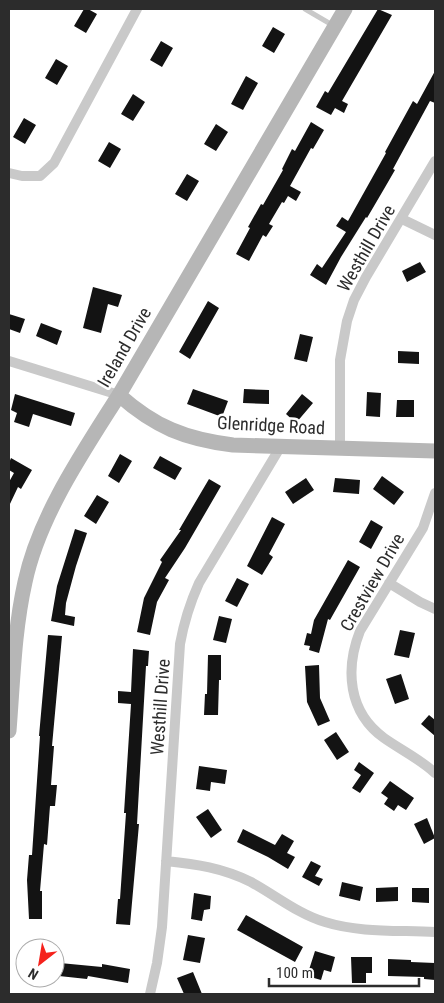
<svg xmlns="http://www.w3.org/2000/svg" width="444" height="1003" font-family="'Roboto Condensed',sans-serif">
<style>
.building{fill:#131313}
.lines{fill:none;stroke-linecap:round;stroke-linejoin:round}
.lane{stroke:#c9c9c9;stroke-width:5}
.street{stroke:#c9c9c9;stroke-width:10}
.secondary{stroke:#b6b6b6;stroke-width:15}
.labels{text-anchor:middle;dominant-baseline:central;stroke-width:5;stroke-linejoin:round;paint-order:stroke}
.street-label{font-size:18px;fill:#2c2c2c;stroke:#fff}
</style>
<rect width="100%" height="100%" fill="#fff"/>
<path class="building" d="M84,9H88L97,14L86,33L74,26Z
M378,9L392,15L342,101L348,104L344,113L335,108L331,115L316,107L325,91L328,93Z
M273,27L285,34L274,53L262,46Z
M161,41L173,48L162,67L150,60Z
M56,59L68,66L57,85L45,78Z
M435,71V103L430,101L393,169L395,170L384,189L367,218L366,217L341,257L326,285L310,275L317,264L322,268L346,232L336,226L342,217L348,221L386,153L385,152L413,101L417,104Z
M246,76L258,83L243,110L231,104Z
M133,94L145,102L133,121L121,114Z
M24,118L36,125L25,144L13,137Z
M311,122L324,130L313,149L311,148L290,186L301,192L296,201L288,196L284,203L282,202L269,224L273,226L266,237L263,235L249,261L236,254L250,228L248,227L261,204L263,205L283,170L282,169L292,149L295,151Z
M216,124L228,132L216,151L204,144Z
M109,142L121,149L110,168L98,161Z
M187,174L199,181L187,201L175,194Z
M420,262L426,272L407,282L402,271Z
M93,287L122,295L118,307L108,304L101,333L83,328Z
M208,301L219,308L190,359L179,352Z
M9,314L25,319L20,333L9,329Z
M41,323L62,331L57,345L36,336Z
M300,334L313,337L307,362L294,359Z
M398,351L419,352V364L398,363Z
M193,389L228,401L222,417L187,404Z
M244,389L269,390V404L243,403Z
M367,392L381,393L380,417L366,416Z
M15,394L75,413L71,426L33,414L29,427L14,422L17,413L11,410Z
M302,394L313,403L296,423L286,414Z
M397,400H414V417H396Z
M120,454L132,461L119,483L108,476Z
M160,456L182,468L175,480L153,468Z
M11,458L32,470L21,489L18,487L9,506V482L14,473L9,470V463Z
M382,476L404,492L394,505L373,489Z
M306,478L314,490L293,504L285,492Z
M335,478L360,480L359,494L333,492Z
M209,479L221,486L185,548L165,578L169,580L157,602L150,635L137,632L144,598L162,562L160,560L181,530H179Z
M97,495L109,502L96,524L84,516Z
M272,517L285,524L269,554L273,557L262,575L247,566Z
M371,520L383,527L371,549L359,542Z
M75,529L87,533L76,566L66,603L65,615L75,617L74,626L51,621L57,586Z
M348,560L360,567L330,620L328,619L319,653L309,650L310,646L304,645L307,633L311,634L314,620Z
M237,578L249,584L237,607L225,601Z
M219,616L232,619L226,643L213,640Z
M400,630L415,633L409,658L394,655Z
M48,635L62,636L52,746H54L51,785H57L55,806H50L47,845L44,844L40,891H42V919H29L27,880L29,855H32L40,736H39Z
M133,649L149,651L148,666H146L137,824H139L130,925L116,924L118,899H120L126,813H124L131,704L118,703V691L131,692Z
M208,655H221V680H219L218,715H204L205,694H207Z
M319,665L320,698L330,721L318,726L307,702L305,666Z
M401,674L409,699L395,704L386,679Z
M429,715L435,720V736L421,724Z
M336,732L349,752L337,760L324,740Z
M359,762L374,773L360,793L352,788L361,775L354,770Z
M199,766L227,770L225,784L211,782L210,791L196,789Z
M390,781L414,798L406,810L398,805L394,811L384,804L388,798L381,793Z
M208,809L222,830L211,838L196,817Z
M427,818L435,838L424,844L414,824Z
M243,829L275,845L282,834L294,841L287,853L295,857L288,869L268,857L237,842Z
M311,861L321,866L315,876L323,879L319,886L302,877Z
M342,882L363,887L360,901L339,896Z
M398,887V901L376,902V888Z
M412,888H429V903L412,902Z
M194,893L211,896L210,909L204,910L202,921L191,919Z
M246,915L303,947L295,962L237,930Z
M188,935L205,938L200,963L183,960Z
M315,951L335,957L331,972L324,970L321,980L307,976Z
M351,957H372V973H366V983H352Z
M388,959L411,960V962L435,963V980L424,979V977L388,976Z
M60,963L102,967V964L130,969L128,983L88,976L87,979L59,976Z
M193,972L202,994H184L177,978Z"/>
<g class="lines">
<path class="lane" d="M305,9L334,26"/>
<path class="street" d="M9,173L22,176H40L54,163L137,9
M402,219L435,235
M9,361L119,395
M340,447V360L347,321L354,300L366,277L435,161
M435,493L423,528L360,631C345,669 348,712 384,738C401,750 420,759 435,773
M389,583L420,602L435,609
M166,861C196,864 223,868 251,882C275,895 298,914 325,922C360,933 399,930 435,932
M150,994L157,963L162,927L180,644C184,622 190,603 199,583L281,446"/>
<path class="secondary" d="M119,395C155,427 185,439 233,445L435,451
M9,731C13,681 14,631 25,582C39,516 83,452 119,395L345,9"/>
</g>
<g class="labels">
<g class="street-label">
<text transform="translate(366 248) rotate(-60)">Westhill Drive</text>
<text transform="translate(124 347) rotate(-60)">Ireland Drive</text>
<text transform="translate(271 425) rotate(3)">Glenridge Road</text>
<text transform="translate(372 582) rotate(-60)">Crestview Drive</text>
<text transform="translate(160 707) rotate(-86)">Westhill Drive</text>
</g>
</g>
<rect width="444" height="1003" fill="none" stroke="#2c2c2c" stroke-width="20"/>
<g transform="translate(40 963) rotate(211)"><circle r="24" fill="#ffffff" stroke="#ababab"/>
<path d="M0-4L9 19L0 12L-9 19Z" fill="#f5221c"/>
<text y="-8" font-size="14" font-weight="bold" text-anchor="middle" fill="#2c2c2c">N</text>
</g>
<path d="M269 978v8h150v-8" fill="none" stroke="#2c2c2c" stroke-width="2.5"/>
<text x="276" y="978" font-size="15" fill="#2c2c2c" stroke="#ffffff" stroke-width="4" paint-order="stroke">100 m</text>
</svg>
